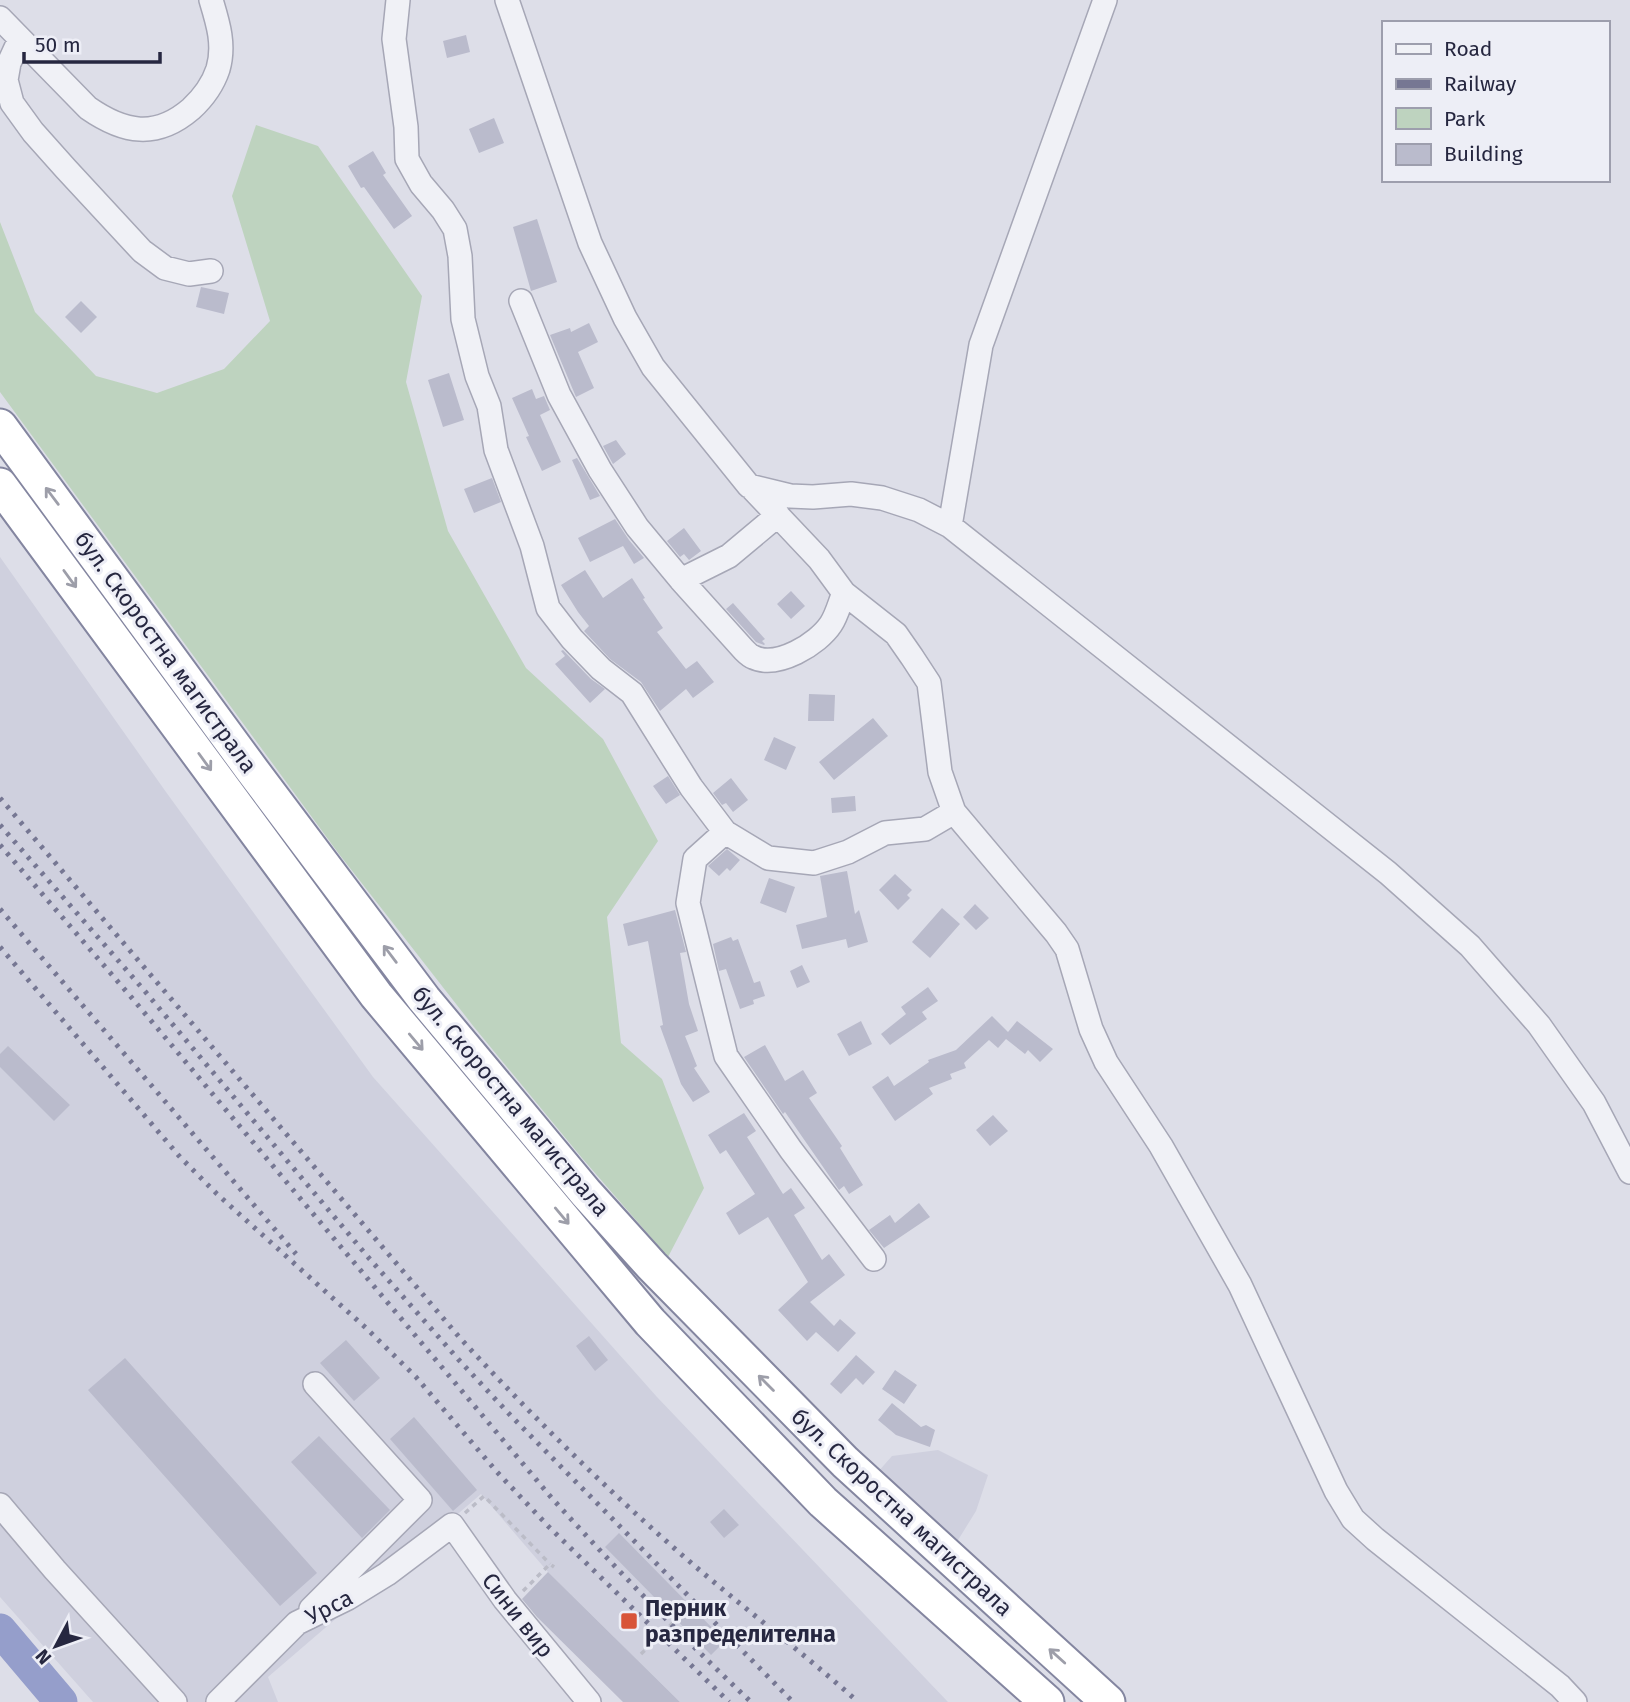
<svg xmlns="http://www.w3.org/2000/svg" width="1630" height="1702" font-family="'Fira Sans',sans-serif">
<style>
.built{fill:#cfd0de}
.green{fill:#bed3bf}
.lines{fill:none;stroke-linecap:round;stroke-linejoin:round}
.river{stroke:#959ecb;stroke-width:33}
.building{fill:#babbcc}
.minor-casing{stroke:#a6a7b6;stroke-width:26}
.highway-casing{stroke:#8486a0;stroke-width:37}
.path{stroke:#bbbcc7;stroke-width:3.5;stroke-dasharray:5 5;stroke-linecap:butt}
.minor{stroke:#f0f1f6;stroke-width:23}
.highway{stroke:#fff;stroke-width:33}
.rail{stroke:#767793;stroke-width:5;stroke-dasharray:3.5 7;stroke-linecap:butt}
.oneway{stroke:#9d9ea9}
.poi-dot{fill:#d85438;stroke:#edeef6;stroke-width:2.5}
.labels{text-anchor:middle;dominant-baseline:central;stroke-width:6;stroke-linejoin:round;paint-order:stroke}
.street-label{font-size:23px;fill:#262740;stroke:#edeef6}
.poi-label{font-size:23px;font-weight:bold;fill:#262740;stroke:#edeef6;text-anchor:start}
</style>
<rect width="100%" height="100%" fill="#dddee8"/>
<path class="built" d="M0,557L166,792L373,1077L657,1397L948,1702H680L548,1572L481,1494L268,1677L278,1702H93L0,1597Z
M938,1450L988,1475L976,1511L955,1545L877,1473L892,1456Z"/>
<path class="green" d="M256,125L318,146L422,296L406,382L448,531L526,668L603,739L658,841L607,917L621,1043L662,1079L704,1188L668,1257L582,1158L474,1027L339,854L0,392V222L35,312L96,376L157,393L224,369L270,321L232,196Z"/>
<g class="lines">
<path class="river" d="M0,1630L61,1702"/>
</g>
<path class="building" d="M466,35L470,52L447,58L443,41Z
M494,118L504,143L479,153L469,129Z
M373,151L386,173L383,175L412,216L394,229L364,187L361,188L348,166Z
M537,219L557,282L531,291L513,227Z
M201,287L229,293L224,314L196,307Z
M81,301L97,317L81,333L65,317Z
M589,323L598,342L578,352L594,388L576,397L550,335L570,328L571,332Z
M449,373L464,420L443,427L428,380Z
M532,389L536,399L544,396L550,410L540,415L561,462L542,471L526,437L529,436L512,398Z
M616,440L626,454L613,464L603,446Z
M577,458L600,496L590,500L572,460Z
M492,478L501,502L474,513L464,489Z
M615,519L629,540L644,558L634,564L623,546L590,562L578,538Z
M684,528L701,551L689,560L684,554L680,557L667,541Z
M585,570L603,598L632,578L645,598L643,599L663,628L657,632L686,669L697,661L714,682L693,698L686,689L660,711L641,682L610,659L584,631L589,626L578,612L561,585Z
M791,591L805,606L791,619L777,604Z
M733,603L765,639L762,641L765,644L764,645L756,642L726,609Z
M563,650L591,679L605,689L590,703L555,664L565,656L561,651Z
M809,694L835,695L834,721H808Z
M873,718L888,736L834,780L819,762Z
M774,737L796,747L786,770L764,760Z
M668,776L680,795L666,804L653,786Z
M731,778L748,800L733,812L726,803L722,805L713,793Z
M855,796L856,811L832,813L831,798Z
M727,849L740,860L730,871L727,868L719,876L708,866Z
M847,871L855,914L859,910L868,942L848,948L846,939L802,949L796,925L827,917L820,876Z
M895,874L912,890L907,895L910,898L898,910L879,890Z
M769,878L795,887L786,913L760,903Z
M975,904L989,918L976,930L963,917Z
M942,908L960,924L930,958L912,942Z
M675,910L686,952L680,953L689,1004L698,1031L685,1036L697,1066L694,1068L710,1092L693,1102L681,1084L660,1026L663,1025L648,941L628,946L623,924Z
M731,937L733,941L738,939L754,983L760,981L765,996L753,1000L754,1004L740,1009L726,969L719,971L713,944Z
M802,965L810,982L797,988L790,971Z
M928,987L938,1001L922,1012L927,1019L890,1045L881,1034L906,1014L901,1007Z
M992,1016L1008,1032L1017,1021L1053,1049L1040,1062L1028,1050L1025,1054L1006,1039L998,1048L989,1040L964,1063L966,1068L950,1074L952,1079L929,1088L933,1094L895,1121L872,1087L888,1076L894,1086L929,1062L928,1060L956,1050Z
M861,1021L872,1044L849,1056L837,1034Z
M765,1045L785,1081L803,1070L817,1093L809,1098L842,1146L840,1148L863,1185L849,1194L844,1186L839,1190L785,1112L783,1114L744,1057Z
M8,1046L70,1105L54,1121L0,1067V1054Z
M744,1113L756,1131L747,1137L783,1194L791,1188L805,1208L794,1215L822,1260L829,1254L845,1275L810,1302L834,1326L840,1319L856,1333L838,1352L816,1332L807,1341L778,1310L808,1282L768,1217L739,1235L726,1213L755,1194L726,1150L720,1154L708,1135Z
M993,1115L1008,1131L990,1146L976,1130Z
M919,1203L930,1217L884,1248L869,1230L890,1215L895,1223Z
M589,1336L608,1360L595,1371L576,1346Z
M346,1340L380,1378L354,1401L320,1363Z
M856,1355L875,1372L863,1385L856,1378L841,1394L830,1384Z
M125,1358L317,1573L280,1606L88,1390Z
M895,1370L917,1385L904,1404L882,1389Z
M892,1403L921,1427L926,1425L935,1430L930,1447L896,1435L878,1420Z
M414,1417L477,1490L453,1511L390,1439Z
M319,1436L390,1510L362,1538L291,1462Z
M724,1509L739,1525L724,1538L710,1522Z
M619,1533L725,1641L711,1655L605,1547Z
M548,1572L680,1702H623L537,1617L522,1599Z"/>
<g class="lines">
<defs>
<path id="minor" d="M398,0L394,39L406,127L407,159L421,184L443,210L455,229L460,256L463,319L477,376L489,406L496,450L532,546L548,608L572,639L601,669L632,693L691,787L725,832L768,858L814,863L848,852L885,833L925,829L954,812
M507,0L590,243L625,318L653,367L749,486L790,496L813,497L851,494L882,498L919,510L950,526L1388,873L1470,946L1539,1025L1594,1103L1630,1172
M0,18L88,108C124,133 156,139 191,109C203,98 213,84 218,69C225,45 218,23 211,0
M20,39L9,63L6,80L12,103L33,132L66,169L142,251L165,268L189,274L211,271
M521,301L559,395L600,470L637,527L681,580L744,650C747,653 750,656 753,657C777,669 818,644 831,624C837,615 840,602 844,593
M750,486L819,559L844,593L896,634L912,657L929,683L940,772L954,812L1056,933L1067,949L1091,1029L1106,1062L1161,1146L1240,1285L1336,1491L1353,1519L1375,1539L1560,1686L1575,1702
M950,526L981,345L1105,0
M681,580L729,556L778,515
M725,832L695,859L688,903L726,1056L791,1150L874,1259
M0,1505L55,1570L175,1702
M311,1609L420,1500L315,1384
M218,1702L297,1623L348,1598L387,1574L452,1525L505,1600L589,1702"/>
<path id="highway" d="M0,426L252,770L424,999L586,1193L652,1266L845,1462L1108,1702
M0,485L376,995L650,1322L823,1502L1047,1702"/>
</defs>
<use href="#minor" class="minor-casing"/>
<use href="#highway" class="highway-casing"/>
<path class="path" d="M465,1513L484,1496L550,1564
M523,1591L550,1564L554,1567
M641,1654L684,1612"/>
<use href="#minor" class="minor"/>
<use href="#highway" class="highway"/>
<path class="rail" d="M0,798L460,1338C528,1412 599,1482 674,1548C734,1601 798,1648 858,1702
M0,825L143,989L368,1257L458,1359L512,1417L793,1702
M0,845L132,998L550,1496C614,1567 681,1636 751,1702
M0,909L296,1254
M0,947L180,1157L217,1194L366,1328L416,1377L497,1472L549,1527L729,1702"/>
</g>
<defs><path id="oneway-shaft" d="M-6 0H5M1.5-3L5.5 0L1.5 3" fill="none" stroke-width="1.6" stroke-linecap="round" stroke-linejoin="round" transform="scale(1.75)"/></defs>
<g class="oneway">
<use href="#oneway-shaft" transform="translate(52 496) rotate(-127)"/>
<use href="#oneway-shaft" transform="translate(70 579) rotate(54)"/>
<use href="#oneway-shaft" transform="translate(205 762) rotate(54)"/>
<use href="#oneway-shaft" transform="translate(390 954) rotate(-127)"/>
<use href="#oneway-shaft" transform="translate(416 1042) rotate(50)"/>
<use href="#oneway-shaft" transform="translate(562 1216) rotate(50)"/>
<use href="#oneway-shaft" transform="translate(766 1383) rotate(-135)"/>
<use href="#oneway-shaft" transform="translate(1057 1656) rotate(-138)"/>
</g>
<rect class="poi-dot" x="620" y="1612" width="18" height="18" rx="3.5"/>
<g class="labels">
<g class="street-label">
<text transform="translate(166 652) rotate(54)">бул. Скоростна магистрала</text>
<text transform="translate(511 1101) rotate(50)">бул. Скоростна магистрала</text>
<text transform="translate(902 1512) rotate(43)">бул. Скоростна магистрала</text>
<text transform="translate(329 1607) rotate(-27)">Урса</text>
<text transform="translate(518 1615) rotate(52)">Сини вир</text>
</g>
<g class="poi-label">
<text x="645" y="1608">Перник<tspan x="645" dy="26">разпределителна</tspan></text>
</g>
</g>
<rect x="1382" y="21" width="228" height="161" fill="#edeef6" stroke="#9d9ead" stroke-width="2"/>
<rect x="1396" y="44" width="35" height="10" fill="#f0f1f6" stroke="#9d9ead" stroke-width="2"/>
<text x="1444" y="56" font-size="21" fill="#262740">Road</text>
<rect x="1396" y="79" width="35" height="10" fill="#767793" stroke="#9d9ead" stroke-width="2"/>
<text x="1444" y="91" font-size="21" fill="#262740">Railway</text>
<rect x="1396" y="108" width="35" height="21" fill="#bed3bf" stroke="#9d9ead" stroke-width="2"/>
<text x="1444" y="126" font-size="21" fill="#262740">Park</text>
<rect x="1396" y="144" width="35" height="21" fill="#babbcc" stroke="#9d9ead" stroke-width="2"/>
<text x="1444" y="161" font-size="21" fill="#262740">Building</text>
<g transform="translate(56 1646) rotate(229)" stroke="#edeef6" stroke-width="5" paint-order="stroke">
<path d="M0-5L12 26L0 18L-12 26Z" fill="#262740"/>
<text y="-10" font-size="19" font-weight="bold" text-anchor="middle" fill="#262740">N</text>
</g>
<path d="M24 52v10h136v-10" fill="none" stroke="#262740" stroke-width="3.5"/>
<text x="35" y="52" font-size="21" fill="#262740" stroke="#edeef6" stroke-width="5" paint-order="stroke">50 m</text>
</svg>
